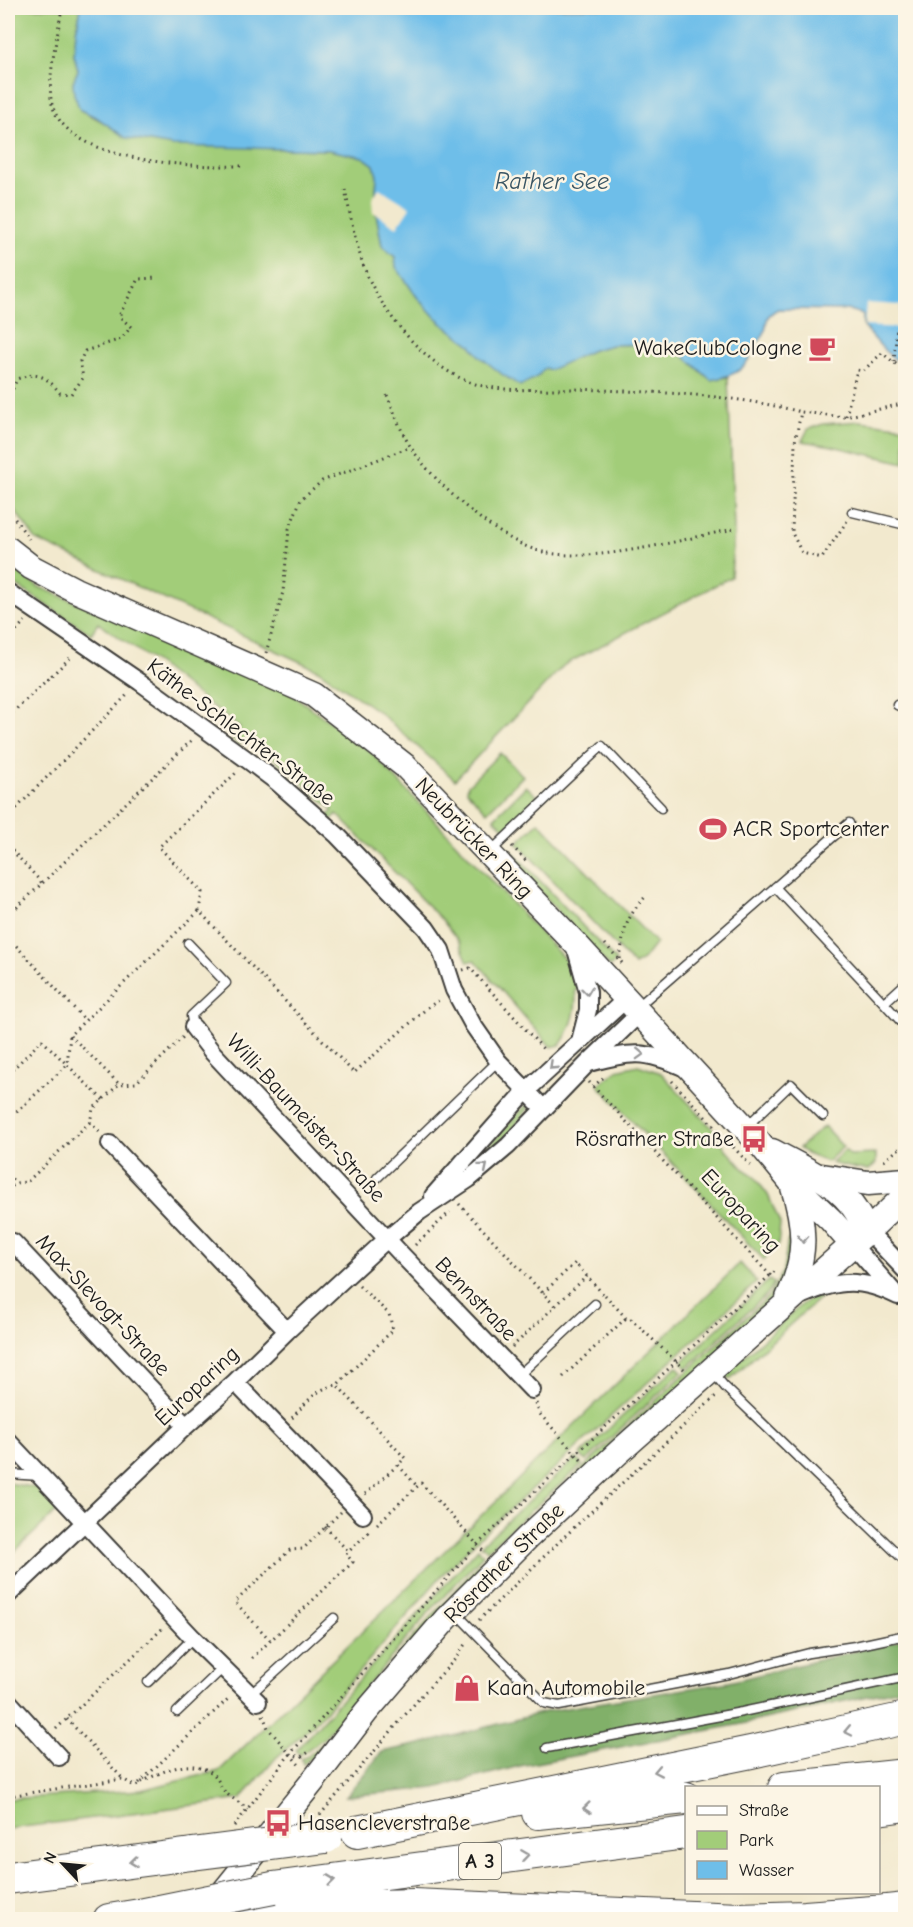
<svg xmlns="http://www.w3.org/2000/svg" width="913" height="1927" font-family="'Comic Neue',sans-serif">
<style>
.green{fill:#a2cd79;stroke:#5f744a;stroke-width:1.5}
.forest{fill:#81b069;stroke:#4e6642;stroke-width:1.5}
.water{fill:#6ebee9;stroke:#456d82;stroke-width:1.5}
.pier{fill:#f2e9ce}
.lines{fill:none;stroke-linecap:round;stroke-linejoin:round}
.lane-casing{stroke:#3c3b37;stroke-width:11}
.street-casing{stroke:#3c3b37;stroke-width:20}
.secondary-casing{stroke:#3c3b37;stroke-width:27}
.highway-casing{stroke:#3c3b37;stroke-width:34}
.path{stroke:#3c3b37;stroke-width:3;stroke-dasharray:1.5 4.5;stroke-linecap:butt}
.lane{stroke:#fff;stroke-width:8}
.street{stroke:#fff;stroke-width:16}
.secondary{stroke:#fff;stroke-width:24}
.highway{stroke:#fff;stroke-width:32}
.tram{stroke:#1c1c1c;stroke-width:1.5}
.highway-bridge-casing{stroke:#3c3b37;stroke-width:34;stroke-linecap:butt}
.highway-bridge{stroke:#fff;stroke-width:32}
.oneway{stroke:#999}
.labels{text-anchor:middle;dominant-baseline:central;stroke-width:5;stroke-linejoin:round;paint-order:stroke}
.shield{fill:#fcf5e5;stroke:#5f5d58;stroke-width:1.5}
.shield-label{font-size:21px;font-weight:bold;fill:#1c1c1c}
.poi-label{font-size:22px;fill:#1c1c1c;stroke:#fcf5e5;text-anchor:start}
.street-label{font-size:22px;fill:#1c1c1c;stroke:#fcf5e5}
.water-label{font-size:24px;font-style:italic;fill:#395564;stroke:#fcf5e5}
</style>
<rect width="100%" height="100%" fill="#fcf5e5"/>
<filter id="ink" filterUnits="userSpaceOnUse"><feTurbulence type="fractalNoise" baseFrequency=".0167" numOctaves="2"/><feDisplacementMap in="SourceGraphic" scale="12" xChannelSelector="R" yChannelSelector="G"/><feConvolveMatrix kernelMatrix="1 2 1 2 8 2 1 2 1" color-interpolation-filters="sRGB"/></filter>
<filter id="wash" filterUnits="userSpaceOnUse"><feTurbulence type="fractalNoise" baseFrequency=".008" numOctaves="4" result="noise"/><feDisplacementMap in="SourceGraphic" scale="24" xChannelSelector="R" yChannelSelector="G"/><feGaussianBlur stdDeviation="1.35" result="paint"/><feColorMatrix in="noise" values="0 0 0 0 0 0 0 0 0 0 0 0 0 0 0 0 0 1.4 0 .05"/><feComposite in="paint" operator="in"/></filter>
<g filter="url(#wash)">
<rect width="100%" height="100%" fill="#f2e9ce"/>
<path class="green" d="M8,8H81L76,31L74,54L78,70L73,82L80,110L111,126L254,148L329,150L363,157L374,165L377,176L375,207L382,246L395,257L396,267L417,297L436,318L440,320V322L471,345L480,356L503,375L520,385L537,377L545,368L550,369L593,350L612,345L648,344L677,350L711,380L728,377L734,529L731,577L564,665L455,780L380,713L318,670L36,540L8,501Z
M860,421L905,427V463L832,446L802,441L808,429L823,424Z
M8,563L22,576L39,587L282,687L371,752L571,966L580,988L575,990C578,1010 572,1028 560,1045L551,1047L475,960L468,962L459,942L443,921L337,814L328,823L325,820L333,810L248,735L239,745L232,739L240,728L159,665L98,623L91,634L8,580Z
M500,753L523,776L487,812L467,791L468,785Z
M526,786L539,798L506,830L494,818Z
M539,822L656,943L643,960L634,965L517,843Z
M510,849L616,961L610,967L505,854Z
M638,1065L661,1073L712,1128L726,1149L745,1170L753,1175L768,1195L780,1223L778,1246L764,1260L598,1085L617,1070Z
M526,1105H529L528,1109L510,1133L476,1164L473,1163Z
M824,1126L843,1147L827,1162L807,1154L799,1148Z
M845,1150L850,1155L876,1154V1163L869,1170L857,1169L831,1163Z
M800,1239L783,1289L773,1299L322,1751L303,1764L301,1759L308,1756L327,1740L403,1649L477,1566L770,1295L783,1271L788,1240Z
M740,1263L757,1282L482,1535L442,1575L314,1724L276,1758L241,1799L8,1829V1799L141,1790L219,1771Z
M769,1280L774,1283L768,1293L687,1368L682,1362Z
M824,1294L730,1379L725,1374L802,1304L811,1298Z
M677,1366L682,1372L586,1461L580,1455Z
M576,1458L582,1465L487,1550L481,1545Z
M8,1483L37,1488L58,1510L8,1558Z
M478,1548L483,1555L430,1611L324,1738L300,1755L296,1750Z"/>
<path class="forest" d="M905,1639V1688L742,1724L520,1766L435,1788L346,1796L382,1752L434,1741L548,1711L729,1682Z"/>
<path class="water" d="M81,8H905V368L885,351L865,328L863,324V314L848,310L778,309C761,318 770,322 763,336C762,338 758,342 757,343C744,370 741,374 711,380L677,350L648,344L612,345L593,350L550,370L545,368L537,377L520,386L503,375L479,356L471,345L440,322V320L436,318L417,297L396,267L395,257L382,246L375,207L377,176L374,165L363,157L329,150L173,146L126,138L96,117L80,110L74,94L73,82L78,70L74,54L76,31Z"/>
<path class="pier" d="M379,188L410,207L397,227L373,212L372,199Z
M866,303L901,305L899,328L864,326Z"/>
</g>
<g filter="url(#ink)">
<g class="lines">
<defs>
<path id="lane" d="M852,512L906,525
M897,705L906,709
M490,852L602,746L661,808
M775,887L884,1003
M188,943L226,983L191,1016L193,1027
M906,983L884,1003L906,1027
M636,1008L849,823
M747,1126L791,1084L823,1116
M377,1178L498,1061
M713,1373L725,1387L906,1562
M518,1376L595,1304
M8,1474L40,1476
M454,1611L544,1703L559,1706L729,1674L809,1653L855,1646L906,1635
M148,1682L193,1638
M251,1694L334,1618
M177,1712L223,1668
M547,1748L742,1712L906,1677"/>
<path id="street" d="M8,592L140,682L249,761L277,782L337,835L426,928L441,950L454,990L473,1025L498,1061L544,1109
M575,946L588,992V1010L580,1041
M193,1027L213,1053L403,1256L532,1390
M589,1063C632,1052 643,1049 685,1068
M110,1144L287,1331
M433,1196L526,1091L626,999
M868,1231L906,1271
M13,1242L186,1426
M852,1244L893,1291
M803,1295C840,1279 861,1278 898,1296
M235,1382L363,1515
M8,1441L193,1638L258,1702
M8,1595L186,1426L235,1382L287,1331L387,1239L419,1212L469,1179L508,1146L588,1063L640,1013
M8,1701L59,1757"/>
<path id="secondary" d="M8,549L31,567L75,590L314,695L405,766L574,942L760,1144L791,1182L831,1220L852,1244
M772,1151C799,1166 830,1179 850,1203C857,1211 862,1222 868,1231
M822,1176L868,1183L906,1180
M788,1298C807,1257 806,1227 792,1184
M201,1920L313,1781L366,1712L446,1619L527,1538L619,1452L868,1231L906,1195"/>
<path id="highway" d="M784,1788L906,1775
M878,1809L906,1805
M538,1813L686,1798
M357,1832L751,1752L906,1718
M8,1878L192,1854
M273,1888L686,1833
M252,1914L305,1908L413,1905L739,1919L805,1917L887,1911
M109,1920L140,1915"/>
</defs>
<use href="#lane" class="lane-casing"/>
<use href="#street" class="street-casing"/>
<use href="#secondary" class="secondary-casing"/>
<use href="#highway" class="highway-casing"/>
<path class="path" d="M62,8C58,33 48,74 51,99C60,164 194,167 243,166
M345,189C351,218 356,249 368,277C387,319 432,373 479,385C512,393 541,388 574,389C650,392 728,393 801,412
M894,362L897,328
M387,395C395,413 401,433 412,449C437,486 503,546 548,553C604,562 678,540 734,529
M8,400L17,379C38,371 46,376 60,393L71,394L83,378L80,361L85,351L121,339L131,327L119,316L138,279L158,278
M846,416L857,370L863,371L882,353L906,372
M8,509L29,539
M847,521L822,558L802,553L792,533L795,442L801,412L845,417L906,403
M8,639L25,621
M266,653L283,592L289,529L301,499L322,481L410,447
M8,717L72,656
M8,817L128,694
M8,846L43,884
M512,846L528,863
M199,911L202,892L159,847L238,771
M8,916L193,739
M8,937L85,1020
M605,944L623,964
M620,959C624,929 625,918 647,895
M463,970L470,968L545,1051
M70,1035L119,1084
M8,1074L42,1040L103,1100
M672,1081L751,1166
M589,1082L771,1276
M593,1087L605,1076
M8,1120L67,1065L70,1035L199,911L354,1073L427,1008L442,998
M90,1122L101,1134
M884,1161L906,1143
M8,1174L15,1183
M8,1191L15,1183L27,1182L90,1122L93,1109L119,1084L136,1083L183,1037
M459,1204L555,1306
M415,1245L450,1212
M359,1286L389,1314L393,1330L337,1385L405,1458L398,1465L417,1486
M543,1293L575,1263L604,1295
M605,1295L626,1318H630L685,1370
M512,1347L587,1276
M563,1377L626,1318
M536,1403L539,1413L582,1461
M292,1418C306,1403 316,1388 337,1385
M365,1494L398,1465
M377,1524L421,1483L485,1553
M325,1527L349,1552
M479,1620L565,1536L718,1394
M270,1640L235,1602L290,1550L303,1549L341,1512
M252,1658L353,1562L346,1554L371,1530
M263,1715L268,1728L301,1767
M67,1719L123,1779
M56,1729L162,1629
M290,1754L301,1757L309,1752
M139,1783L230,1697
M8,1796L123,1779L134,1786C156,1775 186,1756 211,1772C218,1777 220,1786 225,1792C231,1798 241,1803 248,1809
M320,1815L422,1695L457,1657L467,1641
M234,1826L290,1754L478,1544L777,1269"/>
<use href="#lane" class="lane"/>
<use href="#street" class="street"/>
<use href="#secondary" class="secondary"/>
<use href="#highway" class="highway"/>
<path class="tram" d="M888,1920L906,1904
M905,1920L906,1919"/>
<defs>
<path id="highway-bridge" d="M192,1854L326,1837
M887,1911L906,1909
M140,1915L273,1888"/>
</defs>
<use href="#highway-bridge" class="highway-bridge-casing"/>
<use href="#highway-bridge" class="highway-bridge"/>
</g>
<defs><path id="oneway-chevron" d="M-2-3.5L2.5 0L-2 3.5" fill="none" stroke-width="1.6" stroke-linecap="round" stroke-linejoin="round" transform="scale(1.5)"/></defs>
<g class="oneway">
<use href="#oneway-chevron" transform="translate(587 991) rotate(83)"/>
<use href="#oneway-chevron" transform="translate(640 1054) rotate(2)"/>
<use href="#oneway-chevron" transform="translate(553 1066) rotate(137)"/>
<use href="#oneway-chevron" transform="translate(484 1167) rotate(-40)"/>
<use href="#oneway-chevron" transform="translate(803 1239) rotate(92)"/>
<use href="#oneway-chevron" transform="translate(848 1731) rotate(168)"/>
<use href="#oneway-chevron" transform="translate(658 1771) rotate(169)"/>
<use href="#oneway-chevron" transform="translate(587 1808) rotate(174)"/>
<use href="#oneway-chevron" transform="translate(525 1855) rotate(-8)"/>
<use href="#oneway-chevron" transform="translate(134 1862) rotate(173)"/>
<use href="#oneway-chevron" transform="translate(331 1880) rotate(-7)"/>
</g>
</g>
<defs>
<symbol id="cafe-bare" viewBox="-9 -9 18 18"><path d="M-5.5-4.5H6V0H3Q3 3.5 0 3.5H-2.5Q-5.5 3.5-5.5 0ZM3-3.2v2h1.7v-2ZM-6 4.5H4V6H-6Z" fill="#d1495b" stroke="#fcf5e5" stroke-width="2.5" paint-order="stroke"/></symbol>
<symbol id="stadium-bare" viewBox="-9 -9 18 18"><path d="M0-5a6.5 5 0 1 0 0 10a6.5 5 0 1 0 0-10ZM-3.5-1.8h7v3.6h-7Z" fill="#d1495b" stroke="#fcf5e5" stroke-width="2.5" paint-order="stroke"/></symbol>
<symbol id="bus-bare" viewBox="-9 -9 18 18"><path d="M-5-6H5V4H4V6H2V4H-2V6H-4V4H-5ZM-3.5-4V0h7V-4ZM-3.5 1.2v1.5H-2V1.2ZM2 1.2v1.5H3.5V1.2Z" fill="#d1495b" stroke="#fcf5e5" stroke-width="2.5" paint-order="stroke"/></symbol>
<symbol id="shop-bare" viewBox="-9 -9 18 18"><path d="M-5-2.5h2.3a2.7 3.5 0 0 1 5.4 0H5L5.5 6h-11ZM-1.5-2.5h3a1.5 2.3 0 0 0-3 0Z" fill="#d1495b" stroke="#fcf5e5" stroke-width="2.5" paint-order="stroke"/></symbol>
</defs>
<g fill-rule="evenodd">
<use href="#cafe-bare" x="803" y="329" width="38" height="38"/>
<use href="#stadium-bare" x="694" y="810" width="38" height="38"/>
<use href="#bus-bare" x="735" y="1120" width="38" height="38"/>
<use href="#shop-bare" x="448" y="1669" width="38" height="38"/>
<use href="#bus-bare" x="259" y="1804" width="38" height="38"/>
</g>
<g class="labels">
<rect class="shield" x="459" y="1843" width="42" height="36" rx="4.5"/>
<g class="shield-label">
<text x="480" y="1861">A 3</text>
</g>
<g class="poi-label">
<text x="802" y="348" text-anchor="end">WakeClubCologne</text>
<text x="733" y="829">ACR Sportcenter</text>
<text x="734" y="1139" text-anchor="end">Rösrather Straße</text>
<text x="487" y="1688">Kaan Automobile</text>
<text x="298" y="1823">Hasencleverstraße</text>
</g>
<g class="street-label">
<text transform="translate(241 732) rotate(37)">Käthe-Schlechter-Straße</text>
<text transform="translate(474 838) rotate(46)">Neubrücker Ring</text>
<text transform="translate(306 1118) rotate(47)">Willi-Baumeister-Straße</text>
<text transform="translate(741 1211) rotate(47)">Europaring</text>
<text transform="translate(476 1299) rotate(46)">Bennstraße</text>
<text transform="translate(103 1305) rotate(47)">Max-Slevogt-Straße</text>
<text transform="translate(197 1386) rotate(-43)">Europaring</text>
<text transform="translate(504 1563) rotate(-45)">Rösrather Straße</text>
</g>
<g class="water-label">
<text x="552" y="181">Rather See</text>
</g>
</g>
<rect width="913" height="1927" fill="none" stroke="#fcf5e5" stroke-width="30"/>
<rect x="685" y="1786" width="195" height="108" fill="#fcf5e5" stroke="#a29e95" stroke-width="1.5"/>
<rect x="697" y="1806" width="30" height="9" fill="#ffffff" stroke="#a29e95" stroke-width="1.5"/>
<text x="739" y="1816" font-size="18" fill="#1c1c1c">Straße</text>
<rect x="697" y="1831" width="30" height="18" fill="#a2cd79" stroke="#a29e95" stroke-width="1.5"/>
<text x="739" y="1846" font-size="18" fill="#1c1c1c">Park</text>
<rect x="697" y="1861" width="30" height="18" fill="#6ebee9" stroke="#a29e95" stroke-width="1.5"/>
<text x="739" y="1876" font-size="18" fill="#1c1c1c">Wasser</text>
<g transform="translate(63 1864) rotate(296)" stroke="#fcf5e5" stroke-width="4.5" paint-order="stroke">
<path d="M0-4.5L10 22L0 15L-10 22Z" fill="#1c1c1c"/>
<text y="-9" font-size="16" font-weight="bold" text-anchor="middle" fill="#1c1c1c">N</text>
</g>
</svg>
